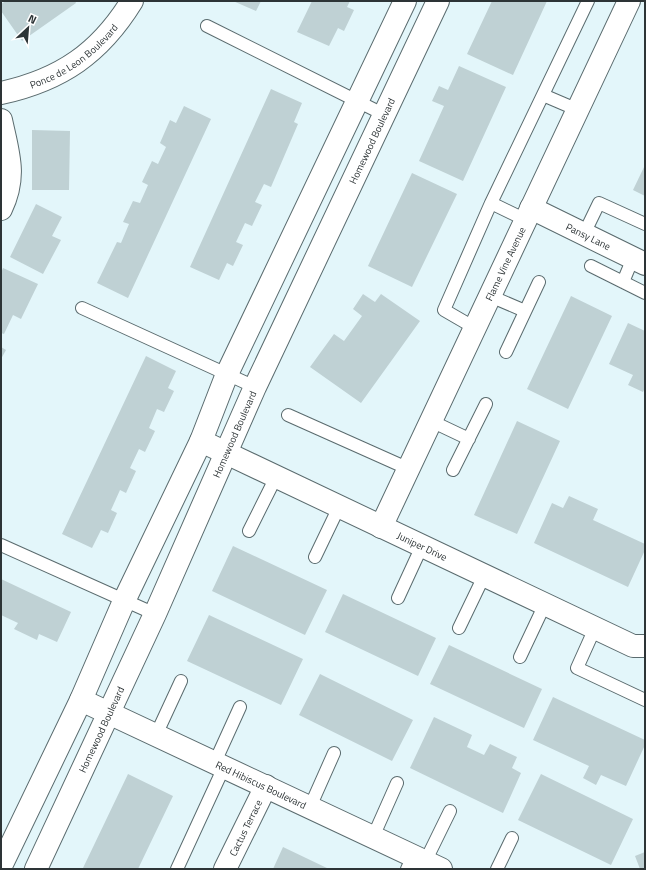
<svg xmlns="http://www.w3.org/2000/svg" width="646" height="870" font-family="'Titillium Web',sans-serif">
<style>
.building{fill:#bfd1d4}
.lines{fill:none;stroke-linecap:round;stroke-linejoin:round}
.service-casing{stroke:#5a6b6e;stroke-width:14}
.minor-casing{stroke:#5a6b6e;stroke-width:24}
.tertiary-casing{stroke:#5a6b6e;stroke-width:24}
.service{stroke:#fff;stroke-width:12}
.minor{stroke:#fff;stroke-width:22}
.tertiary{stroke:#fff;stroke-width:22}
.labels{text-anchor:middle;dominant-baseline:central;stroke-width:3;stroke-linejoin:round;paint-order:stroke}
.street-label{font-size:10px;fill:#2d3436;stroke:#fff}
</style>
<rect width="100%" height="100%" fill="#e3f6fa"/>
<path class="building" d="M6,1H75L76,3L22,41L1,11V4Z
M233,1H261L256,11Z
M312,1H350L347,7L354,10L344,31L338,28L329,46L297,32Z
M492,1H547L513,75L467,54Z
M459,66L506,87L463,181L419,161L444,106L432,101L439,86L448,90Z
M271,89L302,103L294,122L298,124L271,187L264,184L255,202L262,205L252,226L245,223L236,242L243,245L233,266L227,263L219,280L190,267Z
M184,106L211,119L128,298L97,283L117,242L121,243L129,224L123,222L133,201L140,203L148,185L142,182L152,161L158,164L166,147L160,143L170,120L176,123Z
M32,130L70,131L69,190H32Z
M645,165V196L633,190Z
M412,173L457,194L412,287L368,266Z
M36,204L62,217L52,236L61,240L43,274L10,257Z
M3,268L38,284L21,319L13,315L4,334L1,333V273Z
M363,294L375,302L381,294L420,321L361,403L310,367L334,334L344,341L362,316L353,309Z
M571,296L612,316L568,409L527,389Z
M628,323L645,331V388L643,392L628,385L633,375L609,364Z
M1,347L6,350L1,359Z
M146,356L176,371L168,388L174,391L164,412L157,409L149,428L155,431L145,452L139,449L130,468L136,471L126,493L120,490L111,510L117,513L108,533L101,530L92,548L62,534Z
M517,421L560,441L517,534L474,515Z
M569,496L598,509L593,520L645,544V550L628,587L534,543L552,503L563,508Z
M233,546L327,590L305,635L212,591Z
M1,579L71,612L57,642L39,634L37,640L14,629L18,623L1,615Z
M343,594L436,638L418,676L325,632Z
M209,615L303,659L281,705L187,661Z
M449,645L542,689L524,728L430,684Z
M320,674L413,720L392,761L299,715Z
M553,697L645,740V745L626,786L601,775L596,785L583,778L589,766L533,740Z
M434,717L472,735L467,747L484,755L490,744L517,757L512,768L521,773L503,813L410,768Z
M128,774L173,796L138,869H86L83,868Z
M541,774L633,819L611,865L518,820Z
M283,847L329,869H273Z
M645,852V869H640L635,856Z"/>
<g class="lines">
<defs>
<path id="service" d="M207,26L385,115
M543,95L578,110
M491,203L526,220
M584,234L599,203L645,224
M591,266L645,293
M623,282L633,258
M490,296L525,311
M82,308L255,387
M475,328L444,310L491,203L588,1
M506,352L539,282
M288,415L409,469
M431,421L469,439
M453,470L486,404
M249,531L276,477
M1,545L155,614
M315,557L339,507
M398,598L422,546
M459,628L484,576
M595,628L577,668L645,700
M520,657L545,604
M156,735L181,681
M215,762L240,707
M310,807L334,753
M373,837L397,783
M425,862L450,811
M177,869L224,767
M407,869L413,856
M497,869L512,838"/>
<g id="minor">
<path id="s1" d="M1,93C61,80 100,53 132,1"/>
<path d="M1,120C8,153 17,176 1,209"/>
<path id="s2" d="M531,208L645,264"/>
<path id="s3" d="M201,441L633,646H645"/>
<path id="s4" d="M381,527L629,1"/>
<path id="s5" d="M81,700L441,869"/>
<path id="s6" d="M225,869L266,786"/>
</g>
<g id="tertiary">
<path d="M1,866L81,700L124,601L201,441L227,374L405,1"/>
<path id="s7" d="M36,869L155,614L255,387L438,1"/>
</g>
</defs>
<use href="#service" class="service-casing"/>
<use href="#minor" class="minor-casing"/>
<use href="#tertiary" class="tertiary-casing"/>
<use href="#service" class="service"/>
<use href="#minor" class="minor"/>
<use href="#tertiary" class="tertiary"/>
</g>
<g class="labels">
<g class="street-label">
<text stroke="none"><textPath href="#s1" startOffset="83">Ponce de Leon Boulevard</textPath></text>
<text stroke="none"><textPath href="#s7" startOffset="802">Homewood Boulevard</textPath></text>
<text stroke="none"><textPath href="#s2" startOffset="64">Pansy Lane</textPath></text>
<text stroke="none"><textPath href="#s4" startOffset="291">Flame Vine Avenue</textPath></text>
<text stroke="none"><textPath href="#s7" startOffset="478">Homewood Boulevard</textPath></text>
<text stroke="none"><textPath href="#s3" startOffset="245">Juniper Drive</textPath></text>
<text stroke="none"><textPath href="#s7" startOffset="154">Homewood Boulevard</textPath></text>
<text stroke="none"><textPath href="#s5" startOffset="199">Red Hibiscus Boulevard</textPath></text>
<text stroke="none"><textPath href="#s6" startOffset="46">Cactus Terrace</textPath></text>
</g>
</g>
<rect width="646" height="870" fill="none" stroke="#2d3436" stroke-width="4"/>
<g transform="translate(28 28) rotate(26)" stroke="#ffffff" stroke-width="3" paint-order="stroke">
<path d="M0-3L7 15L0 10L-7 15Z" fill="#2d3436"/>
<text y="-6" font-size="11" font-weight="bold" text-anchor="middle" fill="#2d3436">N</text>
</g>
</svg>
